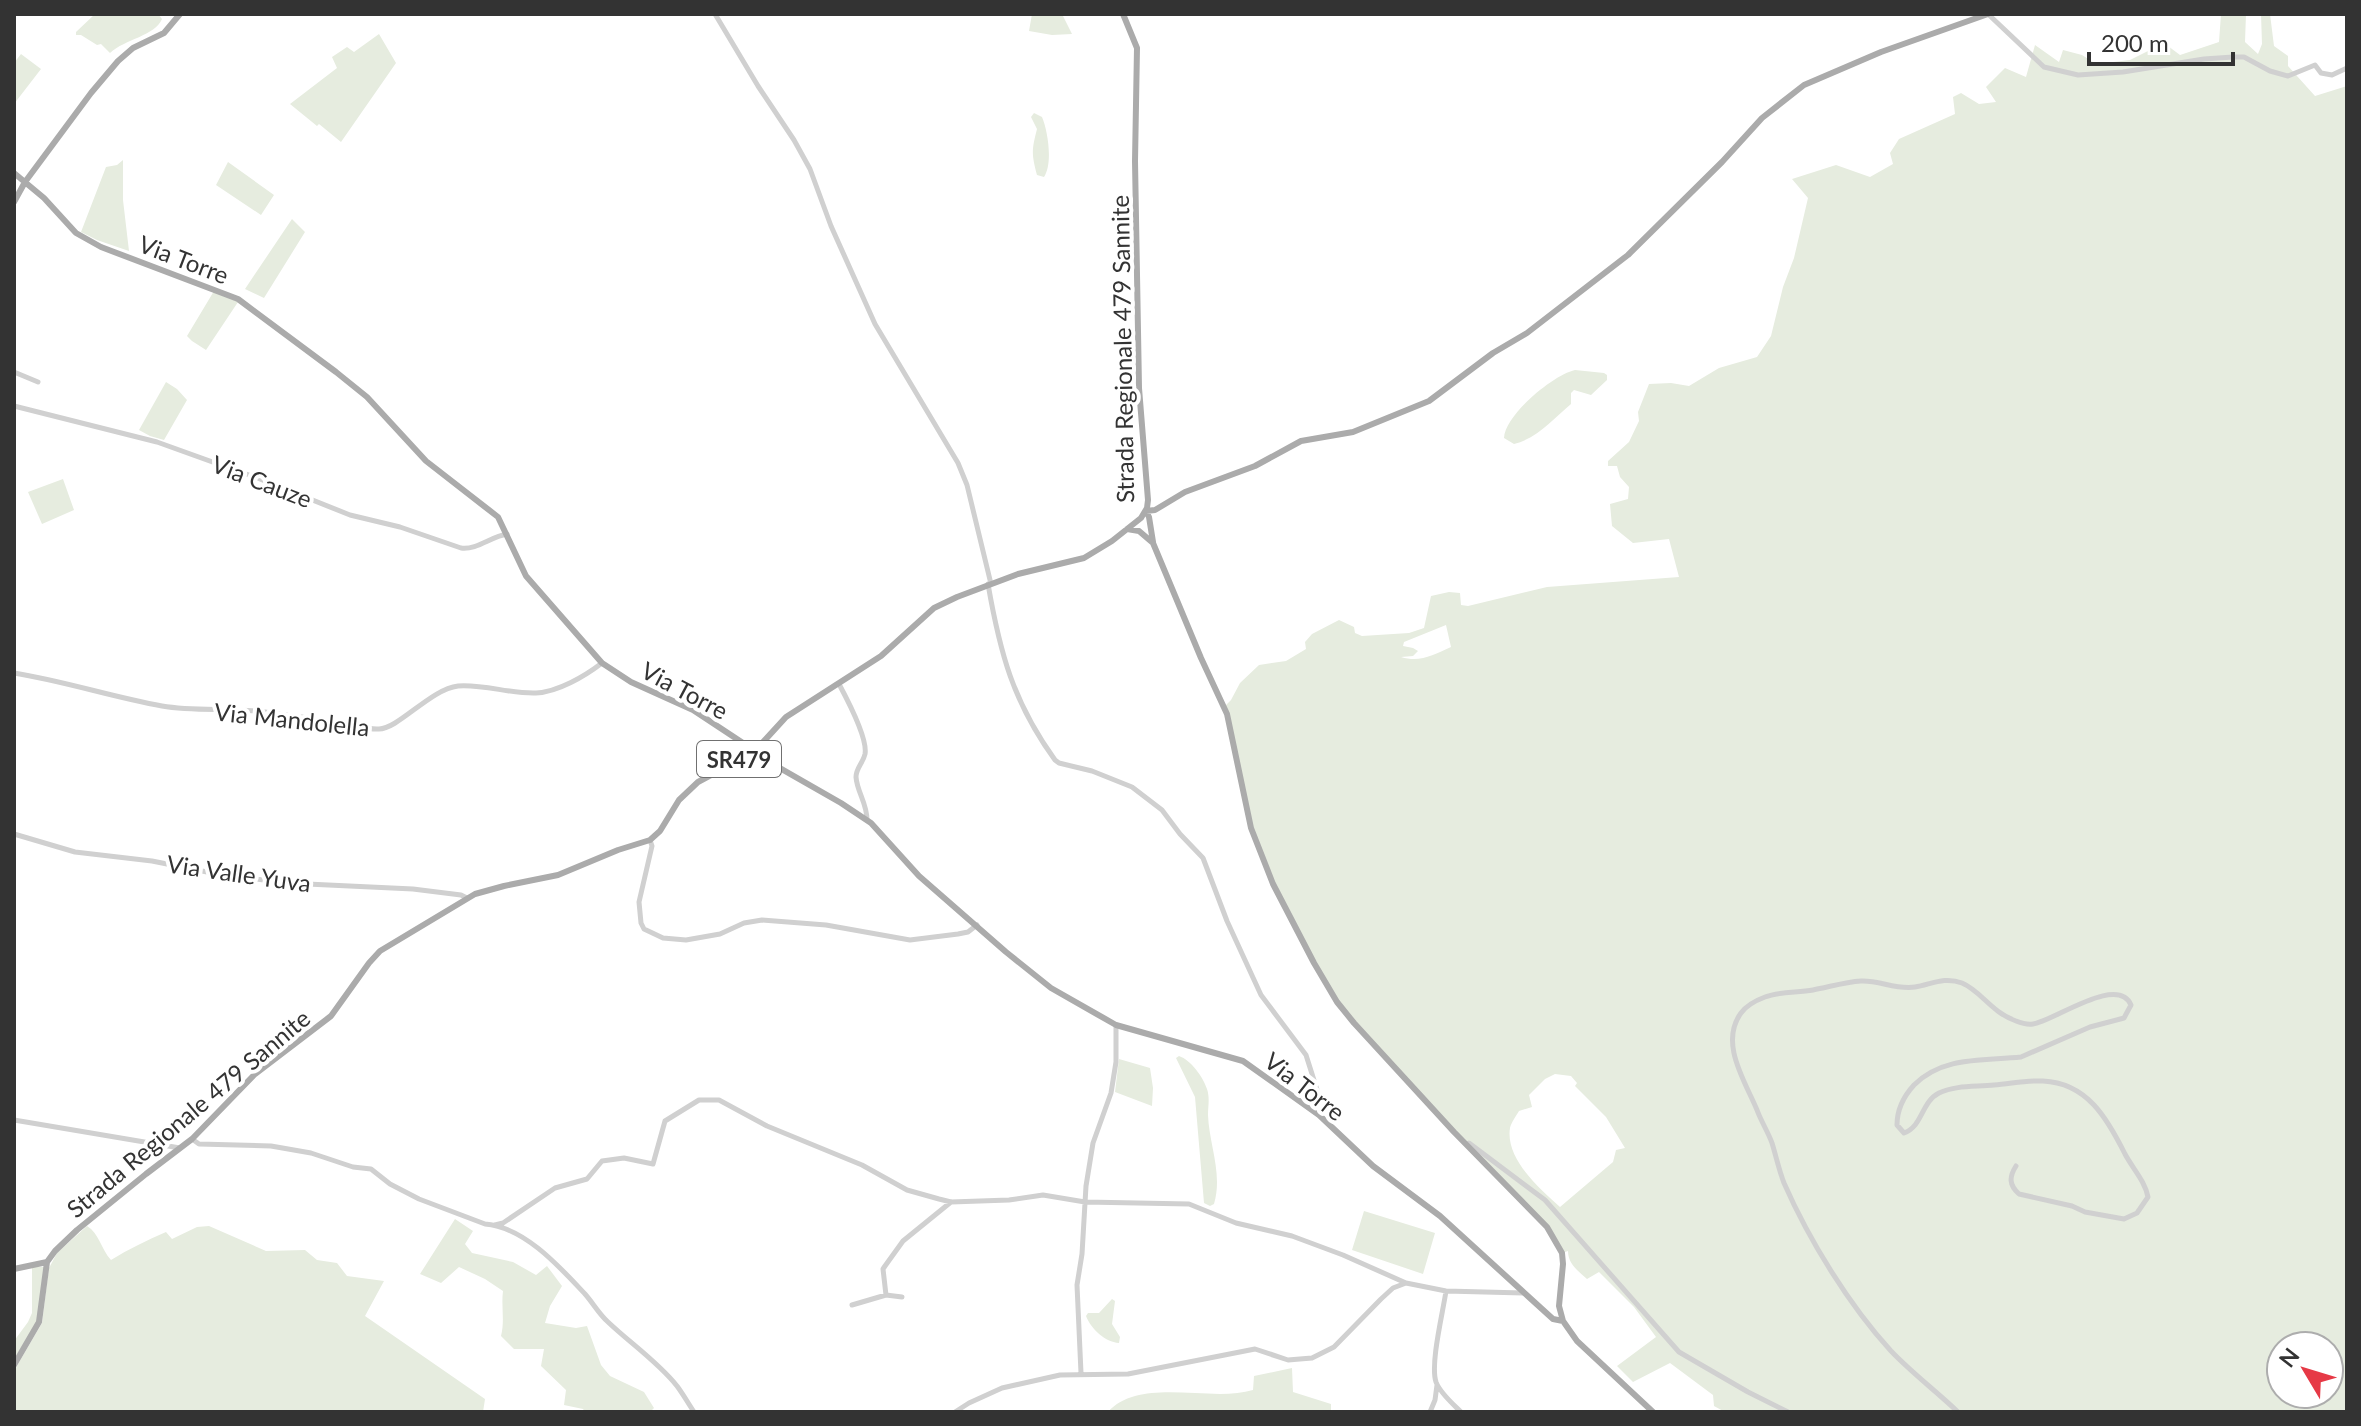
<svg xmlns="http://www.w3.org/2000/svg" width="2361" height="1426" font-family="Lato,sans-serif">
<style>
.green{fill:#e6ecdf;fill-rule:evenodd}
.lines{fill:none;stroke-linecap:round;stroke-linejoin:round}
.minor{stroke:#d0d0d0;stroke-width:5}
.major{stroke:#ababab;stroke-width:6}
.labels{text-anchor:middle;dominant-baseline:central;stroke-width:8;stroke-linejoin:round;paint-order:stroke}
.shield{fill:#fff;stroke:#707070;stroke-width:2}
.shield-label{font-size:22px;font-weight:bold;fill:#333}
.street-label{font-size:24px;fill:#333;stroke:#fff}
</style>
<rect width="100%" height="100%" fill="#fff"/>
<path class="green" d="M95,14H158L162,19C155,36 125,39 110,53L101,44L97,45L81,35H76V32Z
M1032,14H1062L1072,34L1052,35L1029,31Z
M2221,14H2246L2245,42L2258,54L2262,44L2261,14H2270L2274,46L2288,56V66L2315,96L2347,86V1412H1725L1714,1406L1713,1395L1670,1363L1633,1382L1617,1366L1656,1337L1634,1307L1599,1272L1587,1279C1578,1271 1568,1264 1568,1251L1562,1253L1554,1236L1344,1012L1291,921L1251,828L1224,707L1231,700L1240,683L1259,665L1286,661L1306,649L1305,642L1312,634L1339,620L1354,627L1355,633L1362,636L1409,633L1424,628L1431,596L1449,592L1460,593L1461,605L1468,606L1547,587L1679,577L1669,539L1633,543L1612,526L1610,504L1628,499L1629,487L1620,477L1617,466H1608V461L1629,442L1639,421L1638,412L1649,384L1671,383L1689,386L1719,368L1757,357L1771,336L1783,287L1794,258L1808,198L1792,179L1836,165L1870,177L1893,164L1890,153L1899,139L1955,114L1953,97L1961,93L1979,104L1996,102L1986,87L2005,68L2026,77L2035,45L2059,62L2063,50L2082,55L2096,64L2130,60L2164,43L2180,55L2219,42ZM1446,625L1451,647C1433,655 1420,663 1401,657L1413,656L1418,651L1413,648L1403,646L1404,642ZM1555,1074L1571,1076L1577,1083L1575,1086L1606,1117L1625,1148L1616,1150L1613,1162L1560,1207C1540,1189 1505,1159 1510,1128C1511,1123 1516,1116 1519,1111L1532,1107L1529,1095L1545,1079ZM2281,1346H2329V1394H2281Z
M379,34L396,63L341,142L319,124L317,126L290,104L337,68L332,57L347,47L354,52Z
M21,54L41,69L14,104V63Z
M1034,113L1042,117C1048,131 1053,164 1044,177L1037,175C1031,153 1032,149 1037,129L1031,117Z
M123,160V200L129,251L97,240L81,232L106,167L117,165Z
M228,162L274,195L261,215L216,185Z
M292,219L305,232L264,298L245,289Z
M214,291L238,302L206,350L192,341L187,336Z
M1575,370L1604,373L1607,375V380L1591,395L1574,390L1571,393V404C1553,419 1538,438 1514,444L1504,438C1505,415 1553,375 1575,370Z
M166,382L177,389L187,400L164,440L150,436L139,430Z
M63,479L74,510L42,524L28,492Z
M1179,1056C1191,1060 1203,1077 1207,1089C1210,1098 1208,1106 1208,1115C1209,1144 1223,1174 1214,1204L1210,1206L1204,1203L1195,1097L1176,1058Z
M1119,1059L1150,1068L1153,1088L1152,1106L1115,1092Z
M1364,1211L1435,1233L1423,1274L1352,1250Z
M455,1219L473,1231L465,1244L472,1253L513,1262L536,1275L547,1266L562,1286L550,1306L545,1323L576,1328L587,1326L601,1365L610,1376L644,1392L654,1408L650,1412H585L583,1409L564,1405L566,1390L541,1366L544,1349H514L501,1336C505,1320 501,1307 503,1291L485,1279L459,1267L441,1283L420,1274Z
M87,1226C99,1233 101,1249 111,1260C129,1249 147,1240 166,1232L172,1239L197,1227L209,1226L266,1251L305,1250L317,1260L337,1263L347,1276L384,1281L365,1316L485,1399L483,1412H14V1371L42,1323L49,1268L57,1253Z
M32,1266L44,1267L37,1322L14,1359V1341L28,1322L32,1313Z
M1112,1299L1115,1301L1112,1324L1120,1337L1119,1343C1105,1342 1091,1329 1086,1316L1088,1313H1099Z
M1292,1368L1293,1392L1331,1404V1412H1108C1140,1376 1211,1403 1253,1390L1254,1376Z"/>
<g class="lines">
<path class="minor" d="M715,14L758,86L794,140L810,169L831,226L875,324L958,463L967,485L991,584
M1988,14L2044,67L2078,75L2123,72L2204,59L2233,57H2244L2270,71L2288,76L2315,65L2321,73L2332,75L2347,68
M14,372L38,382
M14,406L157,442L260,479L350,515L400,527L461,548C477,550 490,537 507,534
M988,584C1000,653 1013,702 1055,760L1059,763L1092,771L1132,787L1162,810L1180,834L1203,858L1227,921L1261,995L1306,1055L1319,1096L1321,1107L1319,1115
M14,673C64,681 112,697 162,706C196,712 231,707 265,712C291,716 317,719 343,722C355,724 367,730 379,729C398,729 431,689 458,686C484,684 510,694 536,693C558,692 585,676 602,663
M839,684C847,699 868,738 865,754C863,763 856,768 856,777C857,792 867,803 867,820
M14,834L75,852L152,861L212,873L286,883L413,889L461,895L467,898
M650,840L652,846L639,902L641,923L644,929L663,938L686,940L720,934L744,923L762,920L826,925L910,940L958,934L968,932L977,925
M14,1120L180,1148
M192,1139L199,1144L271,1146L311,1153L353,1167L371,1169L390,1184L419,1199L485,1224C524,1227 559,1266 585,1294C593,1303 599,1314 608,1322C630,1343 658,1362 677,1386C683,1394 688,1403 694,1412
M1467,1145L1469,1143L1545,1200L1679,1352L1748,1392L1788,1412
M495,1225L503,1223L555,1188L587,1179L602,1161L624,1158L653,1164L665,1121L699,1100H719L767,1126L862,1165L907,1190L939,1199L951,1202L1009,1200L1043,1195L1085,1202L1189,1204L1236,1223L1292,1236L1343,1255L1406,1283
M1446,1291C1443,1312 1430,1364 1436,1382C1440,1393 1453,1404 1461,1412
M886,1295L883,1269L885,1266L903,1241L951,1202
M852,1305L886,1295L902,1297
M1081,1373L1077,1285L1082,1254L1086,1186L1093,1143L1111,1093L1116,1062V1025
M955,1412L969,1403L1002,1388L1060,1375L1128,1374L1255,1349L1288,1360L1312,1358L1334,1347L1381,1299L1393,1288L1406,1283L1446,1291L1523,1293
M1430,1412L1435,1400L1437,1385
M1958,1412C1936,1391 1912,1373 1891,1351C1849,1305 1809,1240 1784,1183C1779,1170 1776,1156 1772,1143C1768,1132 1761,1121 1757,1110C1745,1081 1719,1043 1741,1013C1746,1006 1757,1000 1765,997C1780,991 1798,993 1813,990C1829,987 1845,982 1861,981C1879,980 1896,990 1915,987C1930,985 1944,976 1962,983C1981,991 1991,1012 2016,1021C2021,1023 2027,1025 2033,1024C2054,1021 2118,974 2131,1005L2124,1018L2090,1027L2021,1057C1983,1061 1943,1056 1914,1085C1903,1097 1897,1109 1897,1125L1904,1133C1923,1126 1921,1102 1939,1093C1956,1085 1975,1087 1994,1085C2010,1084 2026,1080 2043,1081C2087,1083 2107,1118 2125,1154C2133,1169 2145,1181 2148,1197L2137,1213L2124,1219L2085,1212L2072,1206L2019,1194C2009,1185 2009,1177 2016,1166"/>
<path class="major" d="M14,173L44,198L76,233L101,247L238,299L336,372L367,397L426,461L498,517L526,576L602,663L631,682L693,710L743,743L757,755L841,803L871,823L919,876L1006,952L1051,988L1116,1025L1243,1061L1319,1115L1373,1166L1440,1216L1553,1319L1563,1321
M14,202L25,182L91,93L118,61L133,48L164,33L180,14
M1127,529L1139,531L1153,543L1201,658L1227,714L1251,828L1273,884L1314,963L1337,1002L1354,1023L1454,1132L1547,1227L1562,1253L1563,1264L1559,1306L1563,1321L1577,1341L1653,1412
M1153,542L1149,517L1146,511L1155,510L1185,492L1255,466L1301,441L1353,432L1429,401L1493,353L1527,333L1628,255L1722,162L1762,118L1804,85L1881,52L1988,14
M14,1269L47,1262
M14,1365L39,1322L47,1262L55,1251L77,1230L146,1174L192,1139L255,1074L331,1016L369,963L380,951L475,894L504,886L558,875L618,850L650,840L660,831L679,800L698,782L754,752L786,717L881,656L934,608L957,597L1018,574L1084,558L1112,541L1141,518L1147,508L1148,500L1139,388L1135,161L1137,48L1123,14"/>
</g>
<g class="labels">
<rect class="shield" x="697" y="741" width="84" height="36" rx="6"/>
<g class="shield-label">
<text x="739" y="759">SR479</text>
</g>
<g class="street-label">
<text transform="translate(184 259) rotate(21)">Via Torre</text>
<text transform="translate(1122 349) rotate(-91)">Strada Regionale 479 Sannite</text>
<text transform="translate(262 481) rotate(21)">Via Cauze</text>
<text transform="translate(685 690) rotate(28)">Via Torre</text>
<text transform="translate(292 719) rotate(6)">Via Mandolella</text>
<text transform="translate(239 873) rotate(8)">Via Valle Yuva</text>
<text transform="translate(1305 1086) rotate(38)">Via Torre</text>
<text transform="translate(188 1113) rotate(-40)">Strada Regionale 479 Sannite</text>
</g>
</g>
<rect width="2361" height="1426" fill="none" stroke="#333333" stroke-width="32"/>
<g transform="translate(2305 1370) rotate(308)"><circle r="38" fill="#ffffff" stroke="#adadad" stroke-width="2"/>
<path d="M0-6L14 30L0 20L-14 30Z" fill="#e63946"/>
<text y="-12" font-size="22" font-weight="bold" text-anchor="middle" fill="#333333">N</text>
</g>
<path d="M2089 52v12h144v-12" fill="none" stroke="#333333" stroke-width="4"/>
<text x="2101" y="52" font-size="24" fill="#333333" stroke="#ffffff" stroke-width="6" paint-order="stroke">200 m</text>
</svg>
